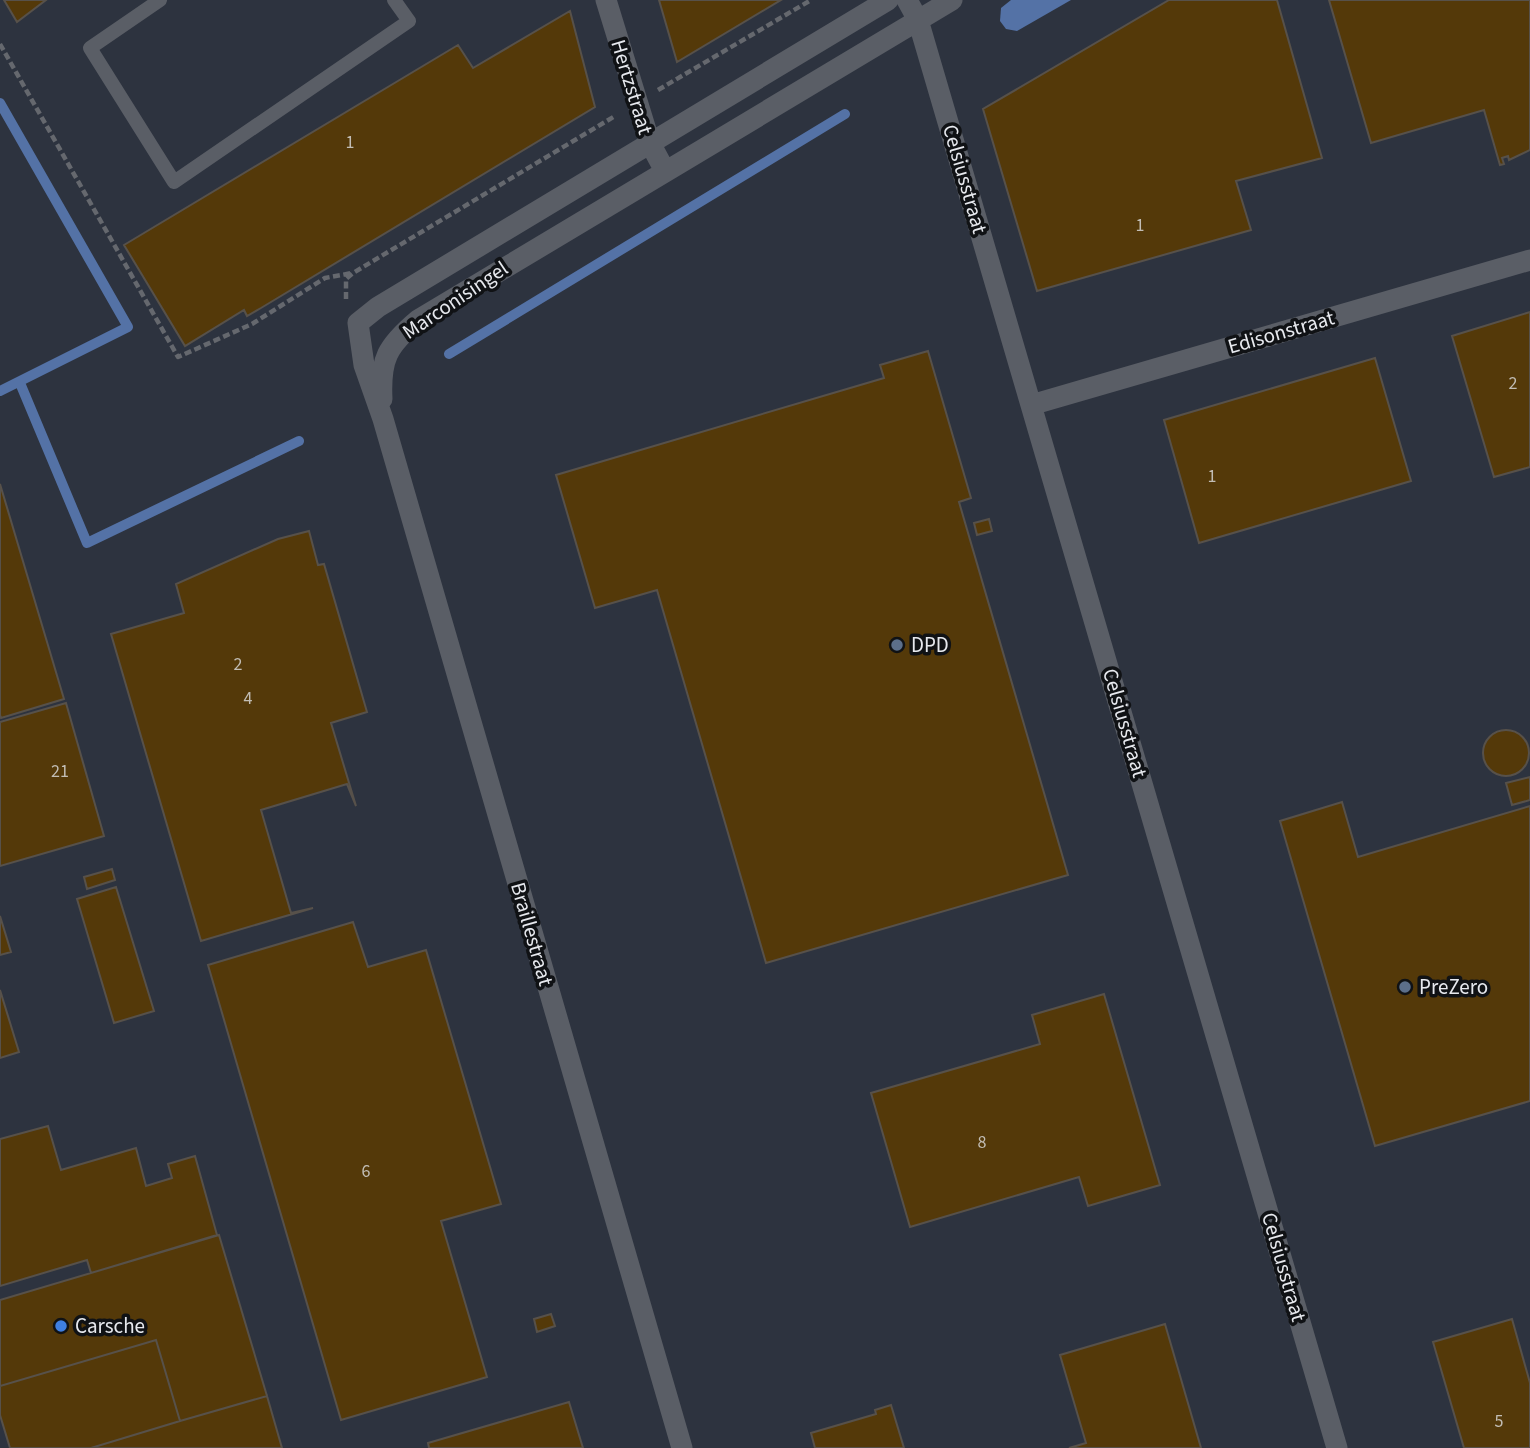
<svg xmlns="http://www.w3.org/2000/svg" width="1530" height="1448" font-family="'Source Sans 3',sans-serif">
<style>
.built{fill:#2d333f}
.water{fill:#5472a6}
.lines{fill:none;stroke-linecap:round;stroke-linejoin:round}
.stream{stroke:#5472a6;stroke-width:10}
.building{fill:#543909;stroke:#57514a;stroke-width:2}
.path{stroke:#65686e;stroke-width:4.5;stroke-dasharray:7 3.5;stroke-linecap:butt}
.lane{stroke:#5a5e66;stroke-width:14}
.street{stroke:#5a5e66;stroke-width:21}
.service-dot{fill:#5c6f8a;stroke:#101215;stroke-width:2.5}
.shop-dot{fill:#3f7fe0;stroke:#101215;stroke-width:2.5}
.labels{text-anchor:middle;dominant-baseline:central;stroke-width:7;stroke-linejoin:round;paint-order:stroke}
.number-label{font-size:18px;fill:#c2bdb5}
.street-label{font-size:21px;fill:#e7e9ee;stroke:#101215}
.poi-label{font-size:21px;fill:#e7e9ee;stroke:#101215;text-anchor:start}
</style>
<rect width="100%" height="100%" fill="#262930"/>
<path class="built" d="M0,0H1530V1448H0Z"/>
<path class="water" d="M1011,0H1071L1017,31L1006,29L1000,21L1001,8Z"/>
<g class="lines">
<path class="stream" d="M0,103L128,327L0,391
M449,354L845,114
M20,383L87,543L299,441"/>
</g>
<path class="building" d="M4,0H46L17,22Z
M659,0H781L677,62Z
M1169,0H1277L1322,158L1236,181L1251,230L1037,291L983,109Z
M1329,0H1530V150L1509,160L1508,156L1502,158L1504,164L1500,165L1484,110L1371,143Z
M570,11L595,107L261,308L247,316L244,310L185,346L124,245L458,45L473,68Z
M1530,312V467L1494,477L1452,336Z
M928,351L971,498L959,502L1068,875L766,963L657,590L595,608L556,475L884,378L880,365Z
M1375,358L1411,481L1199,543L1164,420Z
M0,484L64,699L1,718L0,715Z
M989,519L992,531L977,535L974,523Z
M309,531L318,565L324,564L367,712L331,723L356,806L347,784L261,810L291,913L313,908L201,941L111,634L184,613L176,584L278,539Z
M66,703L104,836L0,866V722Z
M1483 753a23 23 0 1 1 46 0a23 23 0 1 1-46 0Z
M1530,777V800L1512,805L1506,783Z
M1342,802L1358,857L1530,806V1101L1375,1146L1280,821Z
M112,869L115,880L87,889L84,877Z
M116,887L154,1011L114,1023L77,899Z
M0,916L11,952L0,955Z
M353,922L368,967L426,950L501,1204L441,1221L487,1377L341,1420L208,965Z
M0,990L19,1052L0,1058Z
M1104,994L1160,1185L1088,1206L1079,1177L910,1227L871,1093L1040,1044L1032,1015Z
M48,1126L61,1170L136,1148L146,1186L172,1178L168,1164L195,1156L217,1235L91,1273L87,1260L0,1286V1139Z
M219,1235L267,1396L180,1421L156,1340L0,1386V1300Z
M551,1314L555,1326L537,1332L534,1319Z
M1512,1319L1530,1383V1448H1464L1433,1342Z
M1165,1324L1201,1448H1069L1086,1443L1060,1355Z
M156,1340L180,1421L91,1448H10L0,1415V1386Z
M267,1396L282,1448H91L180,1421Z
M569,1402L583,1448H429L428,1443Z
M891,1405L904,1448H815L811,1433L876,1414L875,1410Z"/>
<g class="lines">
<path class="path" d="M0,44L178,357L252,324L325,278L352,273
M658,90L811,0
M346,299V279L353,273L615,116"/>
<path class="lane" d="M160,0L90,48L174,182L409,21L394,0"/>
<path class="street" d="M606,0L650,143L665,171
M907,0L918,20L1337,1448
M382,399C380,359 387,346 418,320L952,0
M1031,405L1530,260
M682,1448L383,419L364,365L358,323L378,307L888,0"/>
</g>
<g class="service-dot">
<circle cx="897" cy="645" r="7"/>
<circle cx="1405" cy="987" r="7"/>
</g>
<circle class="shop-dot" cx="61" cy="1326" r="7"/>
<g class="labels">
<g class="number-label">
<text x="350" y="142">1</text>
<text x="1140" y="225">1</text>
<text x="1513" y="383">2</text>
<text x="1212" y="476">1</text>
<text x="238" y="664">2</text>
<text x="248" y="698">4</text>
<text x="60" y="771">21</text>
<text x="982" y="1142">8</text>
<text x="366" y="1171">6</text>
<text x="1499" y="1421">5</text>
</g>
<g class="street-label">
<text transform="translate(632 87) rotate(73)">Hertzstraat</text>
<text transform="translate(965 179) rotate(74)">Celsiusstraat</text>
<text transform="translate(455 300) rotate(-34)">Marconisingel</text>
<text transform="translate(1281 332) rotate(-16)">Edisonstraat</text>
<text transform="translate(1125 723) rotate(74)">Celsiusstraat</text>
<text transform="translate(532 934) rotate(74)">Braillestraat</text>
<text transform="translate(1284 1267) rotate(74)">Celsiusstraat</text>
</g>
<g class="poi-label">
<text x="911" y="645">DPD</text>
<text x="1419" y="987">PreZero</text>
<text x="75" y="1326">Carsche</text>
</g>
</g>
</svg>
